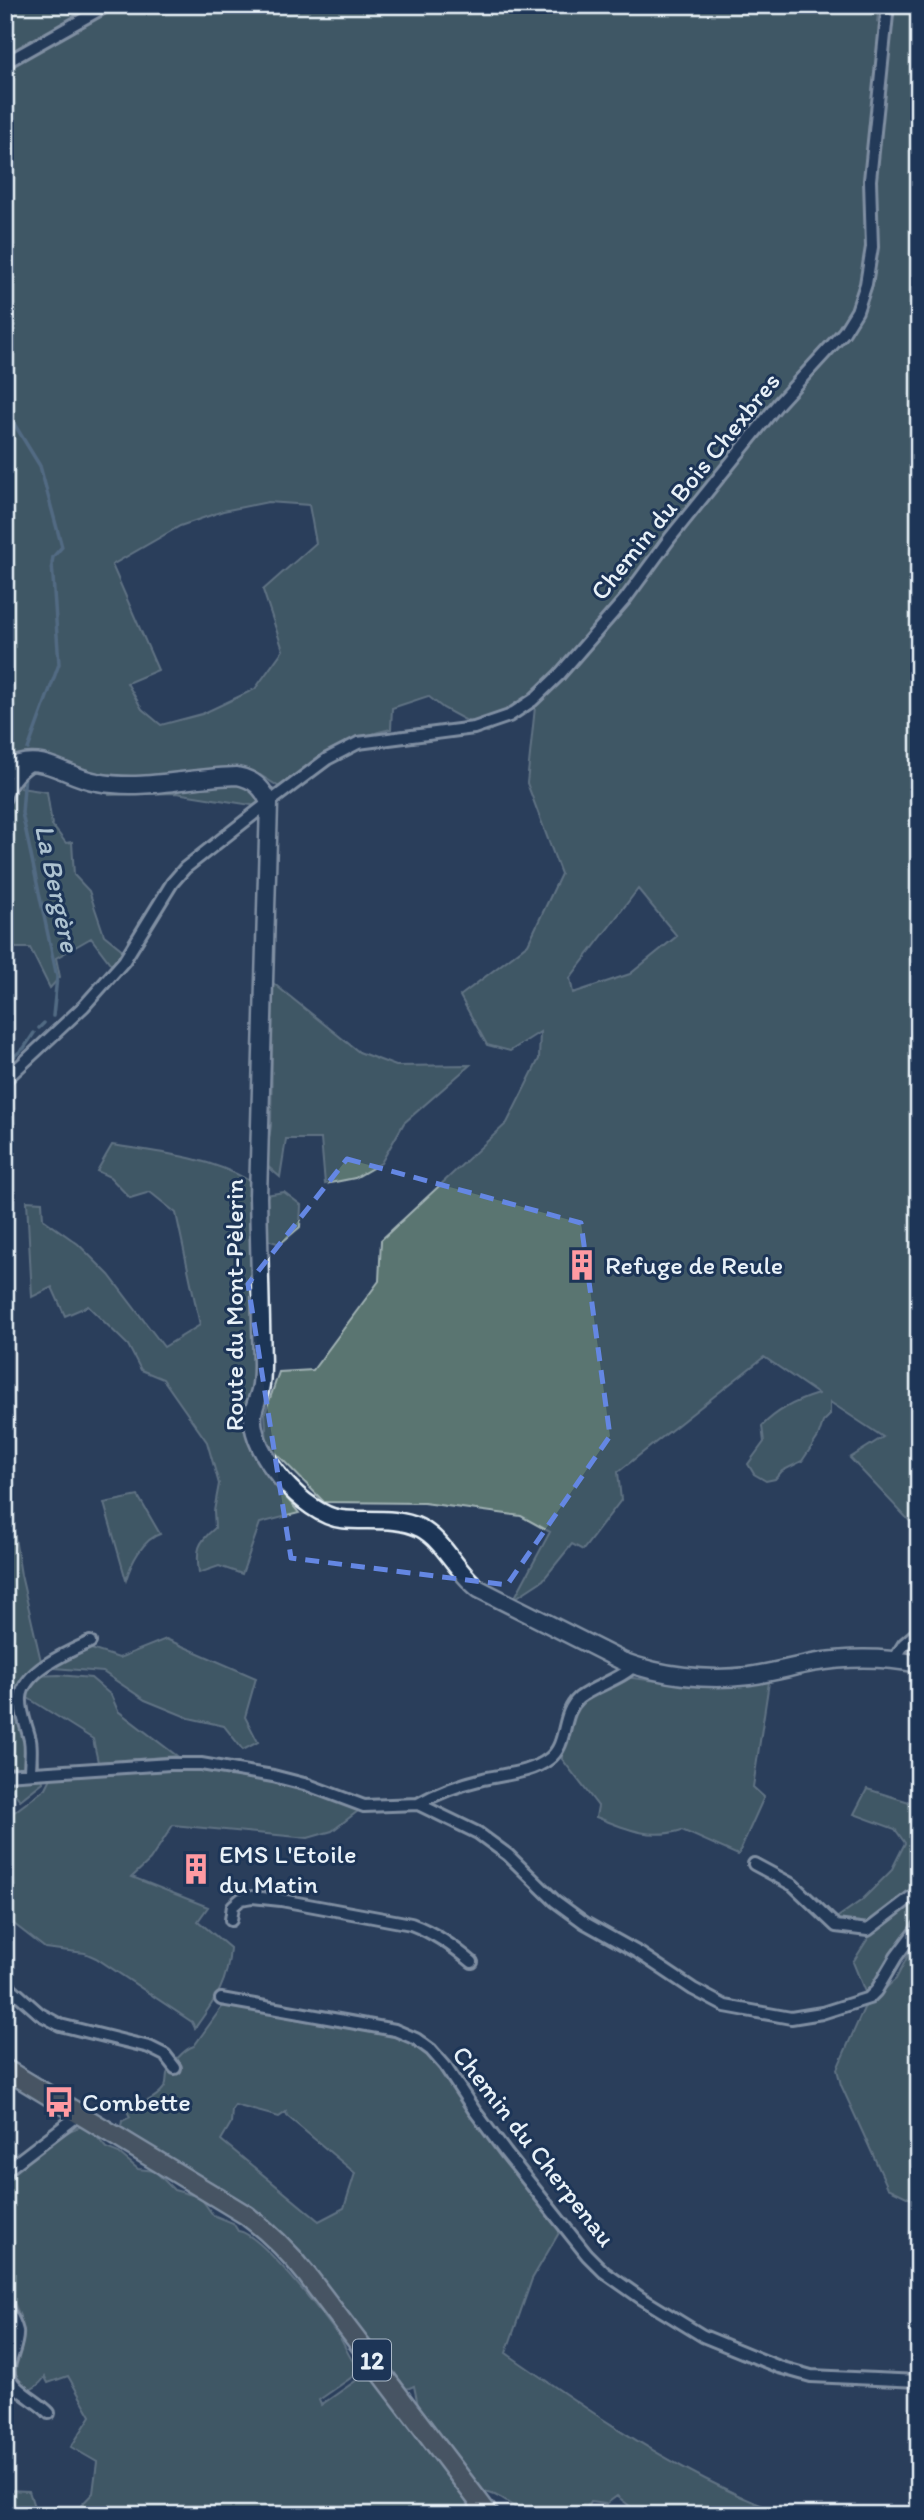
<svg xmlns="http://www.w3.org/2000/svg" width="924" height="2520" font-family="Itim,sans-serif">
<style>
.green{fill:#5a7471;stroke:#a1b2b4;stroke-width:2;fill-rule:evenodd}
.lines{fill:none;stroke-linecap:round;stroke-linejoin:round}
.stream{stroke:#83a1b4;stroke-width:3.5}
.street-casing{stroke:#e8f1f8;stroke-width:16}
.secondary-casing{stroke:#e8f1f8;stroke-width:21}
.primary-casing{stroke:#e8f1f8;stroke-width:23}
.street{stroke:#1d3557;stroke-width:10}
.secondary{stroke:#1d3557;stroke-width:16}
.primary{stroke:#6b706d;stroke-width:18}
.marked{fill:none;stroke:#6487e3;stroke-width:5;stroke-dasharray:14 9;stroke-linejoin:round}
.labels{text-anchor:middle;dominant-baseline:central;stroke-width:6;stroke-linejoin:round;paint-order:stroke}
.shield{fill:#1d3557;stroke:#abb9c8;stroke-width:2}
.shield-label{font-size:24px;font-weight:bold;fill:#e8f1f8}
.street-label{font-size:26px;fill:#e8f1f8;stroke:#1d3557}
.poi-label{font-size:26px;fill:#e8f1f8;stroke:#1d3557;text-anchor:start}
.water-label{font-size:28px;font-style:italic;fill:#adc2d0;stroke:#1d3557}
</style>
<rect width="100%" height="100%" fill="#2a3e5b"/>
<filter id="ink" filterUnits="userSpaceOnUse"><feTurbulence type="fractalNoise" baseFrequency=".0143" numOctaves="2"/><feDisplacementMap in="SourceGraphic" scale="14" xChannelSelector="R" yChannelSelector="G"/><feConvolveMatrix kernelMatrix="1 2 1 2 8 2 1 2 1" color-interpolation-filters="sRGB"/></filter>
<g filter="url(#ink)">
<path class="green" d="M5,5H879L877,22L886,5H919V1531L850,1458L883,1437L830,1402V1415L823,1422L818,1437L802,1461L782,1471L775,1479L766,1481L754,1474L748,1464L764,1442L762,1426C776,1411 798,1400 818,1394L764,1357L618,1472L621,1500L583,1550L572,1544L543,1580L514,1599L550,1532L521,1516L424,1503L324,1502L267,1444L265,1413L279,1372L313,1370L379,1281L381,1240L507,1123L539,1059L540,1032L510,1051L487,1045L460,996L528,944L561,874L527,783L535,707H529L487,732L443,708L428,696L392,708L391,729C348,737 315,762 281,788L260,775L225,768L229,777L261,797L257,806L176,793L109,795L107,777L26,759L20,788L47,792L52,825L66,843L72,842L74,875L89,891L104,935L125,952L113,967L91,938L56,958L60,977L50,988L30,948H10L5,951ZM268,502L309,505L316,543L263,590L283,650L255,689L202,714L161,725L142,709L127,683L158,670L112,565L180,526L223,511ZM638,889L677,936L630,974L573,993L570,978Z
M273,983L359,1052L396,1066L470,1065L404,1123L381,1163L355,1178L325,1184L321,1139H286L280,1177L265,1164L271,1126Z
M112,1145C158,1152 209,1157 250,1181L254,1250L255,1389C249,1403 241,1421 246,1437C254,1463 282,1491 299,1513L260,1523L242,1574L219,1566L199,1573C196,1550 197,1543 215,1528L214,1511L219,1484L207,1442L163,1379L141,1370L128,1345L88,1306L65,1316L52,1287L32,1297L27,1201L42,1202L43,1219L78,1244L109,1275L164,1347L200,1325L176,1213L150,1192L130,1198L110,1177L97,1171Z
M284,1192L301,1205L300,1227L280,1244L267,1240L265,1195Z
M5,1475L9,1484L8,1494L21,1575L41,1661L25,1674L15,1700L36,1752L43,1782L20,1800L9,1786L5,1787Z
M138,1496L160,1534C143,1539 131,1563 126,1580L104,1503Z
M166,1639L256,1678L245,1717L258,1742L243,1750L224,1726L189,1718L145,1700L103,1672L54,1668L85,1647L119,1658Z
M59,1675L91,1678L111,1695L118,1711L177,1756L98,1762L93,1739L28,1698V1685L36,1676Z
M625,1677C675,1684 719,1687 769,1682L753,1787L764,1797L738,1855L682,1830C649,1840 627,1829 596,1817L598,1806L562,1759C571,1704 575,1701 625,1677Z
M163,1768C206,1771 269,1775 308,1790C325,1796 341,1804 358,1811L332,1831L308,1838L173,1825L150,1860L132,1877L208,1907L198,1921L230,1948C228,1983 215,2000 195,2028L192,2022L96,1958L85,1953L45,1948L5,1917V1819L46,1788L52,1776Z
M867,1789L919,1805V1887L867,1926L839,1925L835,1919L862,1900L891,1871L905,1843L895,1829L854,1814Z
M919,1896V1922L881,1978L865,1992L853,1962L869,1937Z
M919,1934V2203L888,2188L841,2085L837,2069L864,2008L896,1979Z
M230,2004L383,2032C405,2038 420,2046 436,2062L560,2231L532,2279L506,2353C571,2398 634,2443 705,2479C733,2493 759,2506 789,2515H641L617,2496L606,2504L590,2502L587,2507L592,2515C575,2515 548,2518 531,2515C511,2510 500,2490 477,2492L419,2410L414,2386L407,2389L302,2254L274,2225L148,2145L133,2143L121,2126L122,2121L130,2117L127,2111C138,2105 159,2098 165,2086C167,2082 166,2079 167,2074C170,2065 184,2049 194,2046L222,2007ZM235,2105L279,2117L286,2112L287,2116L355,2173L344,2208L319,2221L221,2140L231,2123L232,2109Z
M82,2126H88L106,2148L119,2153L138,2169L155,2171L174,2190L200,2197L213,2215L233,2223L238,2231C261,2233 324,2316 340,2338C346,2348 349,2357 356,2366L352,2377L319,2400L321,2405L357,2380L373,2373L483,2515H72L93,2493L97,2462L71,2447L91,2416L68,2376L48,2383L45,2377C34,2392 21,2396 5,2384V2332L12,2330L21,2337L20,2316L5,2283V2184C22,2163 56,2134 82,2126Z
M5,2490L29,2491L35,2510L43,2515H5Z"/>
<g class="lines">
<path class="stream" d="M5,409L40,466L62,547L53,557L52,563L59,664L28,749
M25,774L22,813L57,977L53,1016
M39,1028L44,1023
M5,1064L24,1048L34,1033"/>
<defs>
<path id="street" d="M5,63L108,5
M5,798C10,783 16,775 30,765
M5,1080L84,1006L124,961L172,883L185,868L259,810L327,759L358,743L474,728L509,716L533,700L559,675L626,598L670,538L778,404L844,332L857,311L866,284L872,247L870,180L888,5
M894,1660L904,1644L919,1631
M30,1773C30,1763 32,1750 30,1740C27,1726 20,1713 21,1698C23,1671 68,1652 90,1642
M5,1775L170,1764H201L273,1776L308,1785L364,1806L418,1804L478,1833L508,1855L555,1901L585,1923L639,1953L693,1989L725,2006L791,2018L822,2013L869,1998L876,1991L896,1957L919,1926
M418,1804C437,1793 462,1784 483,1779C505,1774 531,1773 549,1759C569,1744 560,1715 579,1698C594,1686 624,1678 634,1665
M754,1864L793,1885L836,1926L868,1930L919,1891
M231,1920L233,1906L241,1899L252,1897L281,1900L411,1924C435,1933 453,1946 472,1962
M5,1983L40,2014L60,2025L149,2047L165,2055L175,2068
M221,1999L395,2030L416,2039L431,2050L445,2066L474,2110L506,2153L587,2255L604,2272L641,2298L703,2336L779,2367L811,2376L919,2381
M5,2174L8,2169L80,2114
M5,2305C10,2314 15,2322 17,2331C19,2348 3,2366 11,2380C17,2392 39,2402 49,2413"/>
<path id="secondary" d="M5,770C41,749 62,776 97,782C143,791 190,777 237,776C253,779 263,787 269,803L258,1197L262,1364C262,1373 262,1382 260,1390C258,1399 253,1408 253,1416C250,1453 305,1515 341,1519C367,1522 395,1516 420,1528C445,1541 456,1572 479,1589L622,1661C661,1676 707,1681 749,1676C770,1673 791,1667 812,1663C847,1657 884,1657 919,1664"/>
<path id="primary" d="M5,2069L246,2215C270,2233 289,2252 307,2275L489,2515"/>
</defs>
<use href="#street" class="street-casing"/>
<use href="#secondary" class="secondary-casing"/>
<use href="#primary" class="primary-casing"/>
<use href="#street" class="street"/>
<use href="#secondary" class="secondary"/>
<use href="#primary" class="primary"/>
</g>
</g>
<path d="M0 0H924V2520H0ZM347,1159L581,1223L610,1436L507,1585L291,1558L248,1284Z" fill="#2a3e5b" fill-opacity=".55" fill-rule="evenodd"/>
<path class="marked" d="M347,1159L581,1223L610,1436L507,1585L291,1558L248,1284Z"/>
<defs>
<symbol id="building-bare" viewBox="-9 -9 18 18"><path d="M-4-6H4V6H1V3H-1V6H-4ZM-2.5-4.3h1.7v1.8h-1.7ZM.8-4.3h1.7v1.8H.8ZM-2.5-1h1.7V.8h-1.7ZM.8-1h1.7V.8H.8Z" fill="#ff9aa2" stroke="#1d3557" stroke-width="2.5" paint-order="stroke"/></symbol>
<symbol id="bus-bare" viewBox="-9 -9 18 18"><path d="M-5-6H5V4H4V6H2V4H-2V6H-4V4H-5ZM-3.5-4V0h7V-4ZM-3.5 1.2v1.5H-2V1.2ZM2 1.2v1.5H3.5V1.2Z" fill="#ff9aa2" stroke="#1d3557" stroke-width="2.5" paint-order="stroke"/></symbol>
</defs>
<g fill-rule="evenodd">
<use href="#building-bare" x="560" y="1243" width="44" height="44"/>
<use href="#building-bare" x="174" y="1847" width="44" height="44"/>
<use href="#bus-bare" x="37" y="2080" width="44" height="44"/>
</g>
<g class="labels">
<rect class="shield" x="353" y="2339.5" width="38" height="41" rx="5"/>
<g class="shield-label">
<text x="372" y="2360">12</text>
</g>
<g class="street-label">
<text transform="translate(685 486) rotate(-51)">Chemin du Bois Chexbres</text>
<text transform="translate(234 1305) rotate(-90)">Route du Mont-Pèlerin</text>
<text transform="translate(534 2146) rotate(52)">Chemin du Cherpenau</text>
</g>
<g class="poi-label">
<text x="605" y="1265">Refuge de Reule</text>
<text x="219" y="1854">EMS L'Etoile<tspan x="219" dy="30">du Matin</tspan></text>
<text x="82" y="2102">Combette</text>
</g>
<g class="water-label">
<text transform="translate(58 888) rotate(78)">La Bergère</text>
</g>
</g>
<rect width="924" height="2520" fill="none" stroke="#1d3557" stroke-width="28"/>
<rect x="14" y="14" width="896" height="2492" fill="none" stroke="#e8f1f8" stroke-width="2.5" filter="url(#ink)"/>
</svg>
